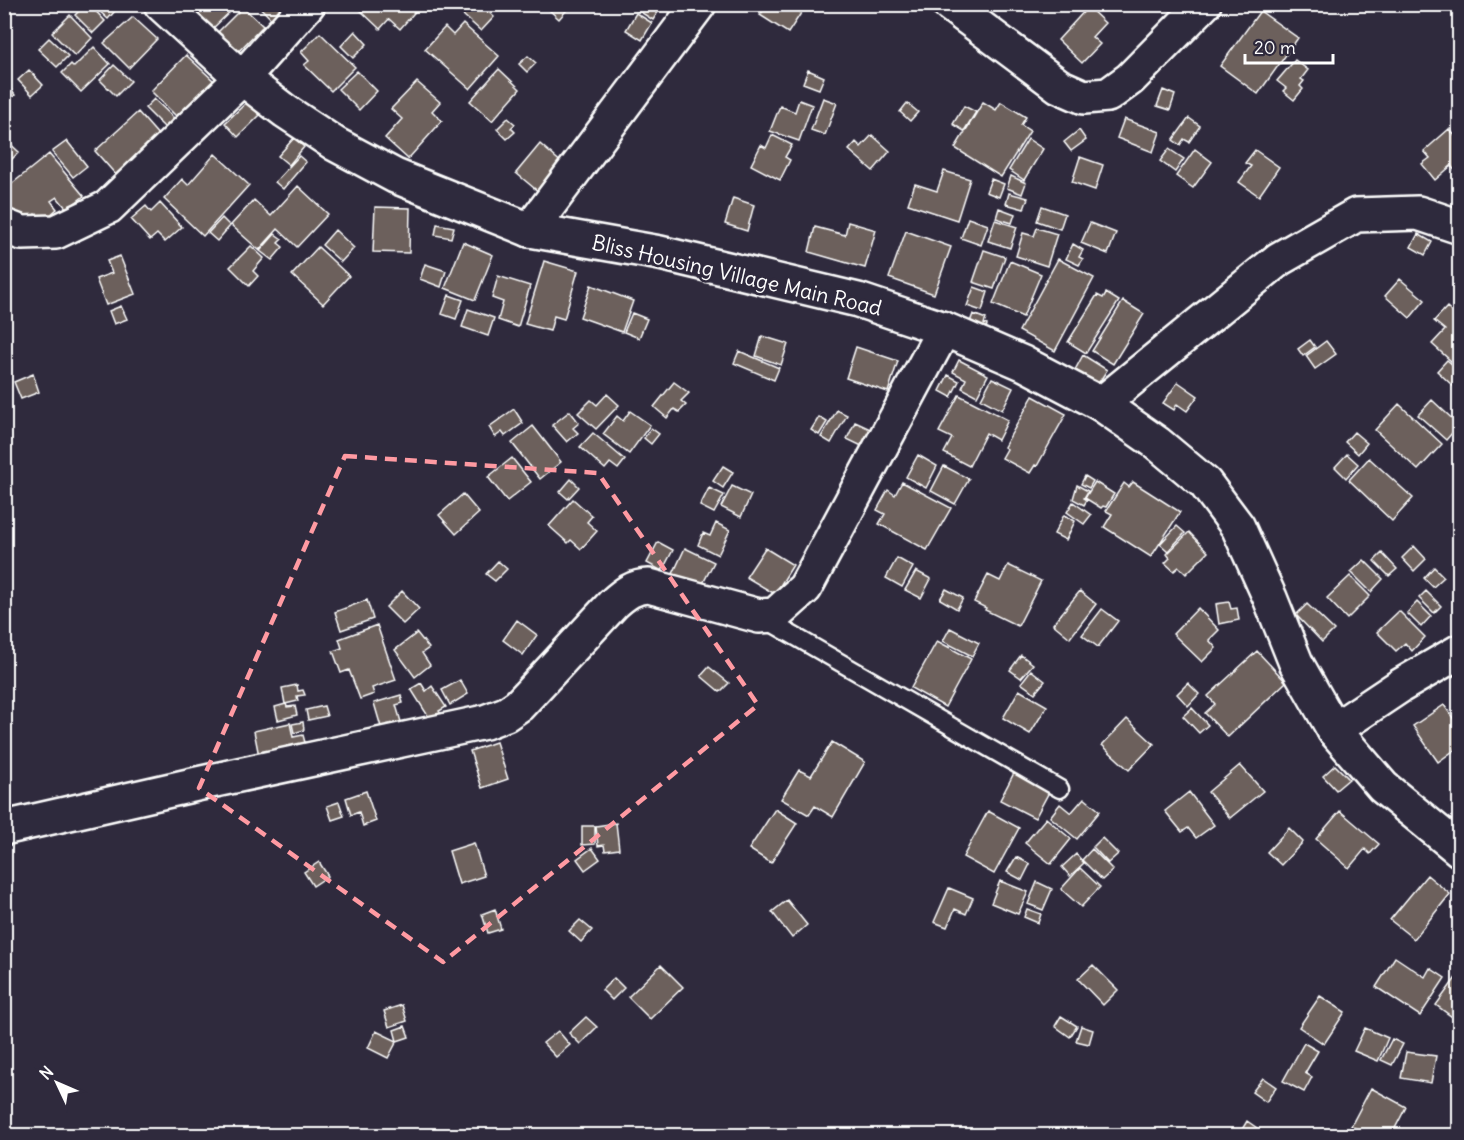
<svg xmlns="http://www.w3.org/2000/svg" width="1464" height="1140" font-family="Delius,sans-serif">
<style>
.building{fill:#6c605b;stroke:#fff;stroke-width:1.5}
.lines{fill:none;stroke-linecap:round;stroke-linejoin:round}
.lane-casing{stroke:#fff;stroke-width:21}
.street-casing{stroke:#fff;stroke-width:38}
.secondary-casing{stroke:#fff;stroke-width:38}
.lane{stroke:#2f2a3d;stroke-width:16}
.street{stroke:#2f2a3d;stroke-width:33}
.secondary{stroke:#2f2a3d;stroke-width:33}
.marked{fill:none;stroke:#ff9aa2;stroke-width:4.5;stroke-dasharray:12 8;stroke-linejoin:round}
.labels{text-anchor:middle;dominant-baseline:central;stroke-width:5;stroke-linejoin:round;paint-order:stroke}
.street-label{font-size:21px;fill:#fff;stroke:#2f2a3d}
</style>
<rect width="100%" height="100%" fill="#2f2a3d"/>
<filter id="ink" filterUnits="userSpaceOnUse"><feTurbulence type="fractalNoise" baseFrequency=".0167" numOctaves="2"/><feDisplacementMap in="SourceGraphic" scale="12" xChannelSelector="R" yChannelSelector="G"/><feConvolveMatrix kernelMatrix="1 2 1 2 8 2 1 2 1" color-interpolation-filters="sRGB"/></filter>
<g filter="url(#ink)">
<path class="building" d="M86,4H89L105,21L93,33L75,15Z
M99,4H108L115,11L108,19L96,8Z
M193,4H238L207,34L186,12Z
M257,4H289L273,21Z
M365,4H419L420,6L400,29L389,19L380,29L360,10Z
M472,4H480L494,17L481,31L463,15Z
M552,4H572L559,19L548,9Z
M628,4H663L653,20Z
M760,4H807L788,33L760,15L765,8Z
M243,7L263,26L233,57L213,37Z
M1088,7L1105,23L1092,37L1100,44L1082,63L1058,40Z
M1260,11L1298,38L1258,94L1220,66Z
M636,13L652,23L642,40L626,30Z
M70,15L92,38L75,56L52,33Z
M133,17L157,39L129,68L104,43Z
M463,24L499,56L470,89L425,49L445,27L453,35Z
M355,31L367,44L353,58L341,46Z
M320,33L355,67L331,91L304,65L309,61L301,52Z
M49,38L68,56L57,67L38,49Z
M94,47L110,64L81,92L62,73L71,64L74,67Z
M186,55L214,81L178,118L151,91Z
M528,56L536,63L527,72L519,64Z
M1295,60L1308,70L1301,79L1304,81L1300,86L1303,89L1294,100L1283,91L1286,88L1277,81Z
M114,65L131,81L116,96L100,80Z
M499,69L520,89L492,121L470,101Z
M29,70L43,85L32,95L18,80Z
M808,70L824,77L819,89L803,83Z
M357,71L377,91L359,110L338,89Z
M4,80L15,95L4,103Z
M417,82L440,102L432,111L442,121L408,159L385,138L402,119L391,109Z
M1163,90L1175,95L1170,110L1157,106Z
M823,98L837,103L825,135L811,130Z
M154,99L174,118L165,128L145,108Z
M799,100L812,105L799,141L770,131L780,106L795,112Z
M247,102L260,115L238,137L225,123Z
M983,102L996,110L1001,102L1026,117L1021,125L1030,131L1001,177L955,148Z
M907,103L918,112L910,121L900,112Z
M964,106L976,112L964,131L953,124Z
M138,112L160,137L117,176L95,151Z
M508,118L515,124L511,128L515,132L507,139L497,129Z
M1189,118L1200,126L1189,142L1184,139L1180,145L1173,140Z
M1124,119L1160,132L1153,152L1117,138Z
M1449,129L1460,141V176L1451,166L1435,180L1422,164L1430,158L1424,151Z
M1079,130L1086,140L1071,151L1064,142Z
M772,135L792,145L785,157L790,160L780,180L751,165L761,145L766,148Z
M872,135L890,151L873,171L849,150L856,142L861,147Z
M4,138L19,152L4,167Z
M294,138L304,147L289,165L278,156Z
M1028,139L1043,149L1024,180L1009,170Z
M67,141L87,166L73,177L52,152Z
M540,144L564,165L540,193L516,173Z
M1169,149L1184,159L1175,172L1160,161Z
M1195,149L1212,162L1193,188L1176,176Z
M1255,150L1279,167L1259,196L1239,182L1251,166L1245,163Z
M49,154L84,196L67,209L57,197L51,201L57,209L42,222L35,214L22,224L4,221V190Z
M215,154L249,185L203,236L164,199L182,179L188,185Z
M299,156L306,162L283,189L275,182Z
M1080,157L1103,165L1095,190L1072,182Z
M944,171L970,179L957,220L908,204L915,184L937,191Z
M1011,176L1026,183L1022,194L1007,188Z
M991,179L1004,184L999,197L986,192Z
M298,186L328,214L297,247L278,229L259,250L231,225L254,200L271,216Z
M1009,193L1028,198L1024,209L1006,204Z
M733,198L754,205L747,231L725,224Z
M160,203L182,227L165,242L157,234L150,240L131,219L146,206L151,212Z
M1042,206L1065,214L1060,229L1037,221Z
M375,207L410,208L409,253L373,252Z
M999,208L1015,214L1012,223L996,218Z
M222,218L230,226L217,241L208,233Z
M968,218L988,225L981,245L961,238Z
M995,220L1017,227L1010,248L988,241Z
M848,222L876,230L865,268L809,252L815,227L845,235Z
M1090,223L1116,233L1108,254L1081,243Z
M437,224L454,227L451,238L435,235Z
M1037,228L1057,234L1047,266L1016,256L1023,233L1034,236Z
M335,230L354,248L341,262L322,245Z
M906,231L951,247L934,294L889,278Z
M275,234L282,239L278,243L283,247L272,260L260,251Z
M1418,234L1432,242L1425,255L1411,247Z
M463,242L493,255L475,300L445,288Z
M1073,244L1083,250L1079,257L1083,259L1079,265L1066,259Z
M251,246L264,258L253,271L258,276L249,286L230,267Z
M318,247L349,276L323,304L292,275Z
M984,250L1005,257L994,289L973,282Z
M120,256L135,294L106,305L96,279L112,273L107,261Z
M1058,259L1094,278L1055,351L1019,331Z
M544,261L578,271L564,319L554,316L550,331L525,324Z
M1010,261L1041,274L1023,317L993,304Z
M425,264L446,271L441,287L420,279Z
M498,276L530,286L518,327L498,320L503,302L492,298Z
M1400,279L1425,300L1410,318L1385,296Z
M591,285L633,301L622,332L580,317Z
M974,287L988,292L982,311L967,306Z
M1106,293L1119,301L1086,353L1068,342L1097,295L1103,298Z
M449,295L463,300L456,319L442,314Z
M1123,301L1144,314L1113,364L1092,351Z
M121,306L127,319L114,324L109,311Z
M1447,307L1460,319V369L1432,344L1445,330L1434,321Z
M468,309L494,318L488,336L462,327Z
M632,313L647,319L639,338L624,332Z
M973,314L986,319L984,324L987,325L985,331L969,325Z
M762,336L788,344L781,365L756,356Z
M1310,340L1315,347L1303,356L1298,349Z
M1326,341L1336,354L1315,369L1306,356Z
M856,347L898,361L888,392L846,378Z
M739,351L779,368L774,380L734,363Z
M1083,355L1107,370L1098,384L1075,370Z
M959,360L988,375L977,396L962,388L966,379L953,372Z
M1447,360L1460,371V381L1454,387L1437,371Z
M33,374L39,392L21,399L14,382Z
M948,375L959,381L951,397L940,391Z
M992,378L1013,388L1002,410L981,399Z
M674,382L689,393L681,401L686,405L679,412L674,409L667,418L654,407Z
M1178,382L1198,396L1187,411L1177,404L1174,410L1163,403Z
M607,394L619,405L596,429L578,413L591,400L597,405Z
M959,395L1008,420L998,440L986,433L969,466L944,453L952,438L939,432Z
M1033,396L1066,414L1037,466L1035,465L1030,473L1002,458L1007,449L1004,447Z
M1432,400L1459,425L1446,440L1418,415Z
M1399,404L1442,444L1418,470L1375,430Z
M514,409L523,423L505,436L502,432L495,437L489,427Z
M837,410L847,415L831,443L821,437Z
M570,411L579,423L573,428L578,433L567,442L552,425Z
M630,411L650,425L629,454L603,434L617,416L623,421Z
M819,417L827,422L819,435L811,430Z
M855,422L877,432L868,449L847,439Z
M533,426L561,462L540,479L512,443Z
M651,428L659,434L651,444L644,438Z
M1354,432L1367,443L1358,454L1345,442Z
M593,433L625,460L618,469L610,463L605,469L580,447Z
M1347,454L1358,464L1346,478L1335,467Z
M918,455L937,466L926,488L906,477Z
M512,458L531,482L507,501L488,477Z
M1369,458L1413,498L1392,521L1349,480Z
M723,466L733,472L723,488L713,481Z
M944,466L969,479L955,504L931,491Z
M1085,476L1093,481L1089,488L1081,484Z
M571,479L579,487L568,499L560,492Z
M902,482L951,508L927,550L879,524L885,514L877,510L888,490L895,495Z
M1095,482L1114,494L1106,507L1103,506L1101,508L1085,498Z
M1133,482L1180,512L1151,557L1104,527L1112,514L1106,511L1124,483L1129,487Z
M1077,485L1088,491L1084,498L1087,500L1084,505L1073,499Z
M732,486L751,495L741,517L721,507Z
M709,488L724,495L714,513L700,506Z
M463,494L479,513L456,534L439,515Z
M573,499L592,516L587,522L597,531L581,549L571,540L568,543L549,526Z
M1073,502L1091,515L1084,524L1067,512Z
M1064,515L1075,521L1066,540L1054,534Z
M716,523L730,530L718,555L698,545L703,533L710,536Z
M1177,526L1185,533L1168,551L1160,544Z
M1189,532L1208,552L1186,574L1179,567L1174,571L1165,563L1170,558L1167,554Z
M658,542L673,550L662,571L647,563Z
M1414,546L1426,559L1414,571L1402,558Z
M685,548L714,562L700,589L672,576Z
M765,548L793,565L775,594L746,577Z
M1382,553L1397,569L1389,576L1374,561Z
M897,558L913,567L902,587L886,578Z
M1364,560L1383,579L1371,592L1351,572Z
M498,561L507,569L495,581L486,574Z
M1008,565L1041,581L1018,626L985,610L986,608L974,602L988,575L1000,581Z
M1434,567L1444,577L1433,587L1424,578Z
M916,571L931,579L921,598L905,590Z
M1350,576L1370,596L1347,619L1327,598Z
M946,589L963,598L957,609L940,599Z
M402,591L419,609L403,624L386,607Z
M1080,591L1096,604L1070,638L1053,624Z
M1426,591L1441,606L1434,613L1419,598Z
M367,600L373,619L341,630L335,612Z
M1229,602L1231,609L1237,608L1239,620L1219,624L1216,604Z
M1417,602L1431,616L1421,627L1407,613Z
M1307,604L1334,630L1322,642L1296,615Z
M1198,608L1219,630L1209,640L1216,648L1202,662L1173,634Z
M1102,609L1118,621L1098,647L1082,635Z
M1399,611L1425,637L1412,651L1405,643L1396,651L1377,632Z
M517,620L537,635L523,655L503,640Z
M377,625L396,680L372,688L374,694L360,699L349,670L341,673L333,651L342,648L339,639Z
M950,628L979,643L972,656L943,641Z
M417,633L429,648L422,653L430,665L415,677L395,650Z
M937,641L971,659L945,707L911,688Z
M1257,651L1286,682L1228,737L1205,713L1215,704L1208,696Z
M1021,655L1033,664L1021,678L1010,670Z
M709,667L729,683L720,692L701,676Z
M1031,670L1045,681L1035,693L1021,683Z
M460,680L468,694L450,705L442,690Z
M421,683L426,691L432,686L446,707L439,711L443,717L433,724L411,689Z
M1188,683L1199,694L1188,706L1177,694Z
M297,685L298,691L303,690L305,695L297,696L298,701L285,704L282,688Z
M1019,690L1047,706L1030,734L1003,718Z
M401,695L403,703L396,705L401,722L381,727L374,703Z
M286,704L287,707L295,706L297,715L278,720L275,707Z
M1444,705L1460,728V746L1438,762L1413,726Z
M324,706L327,716L308,720L306,710Z
M1192,708L1208,725L1199,733L1183,716Z
M1127,719L1154,744L1129,770L1102,745Z
M303,722L304,730L294,733L292,724Z
M290,723L293,737L303,735L307,750L260,761L254,731Z
M496,742L508,779L482,788L470,751Z
M832,742L865,762L833,817L815,806L809,815L781,799L799,770L811,776Z
M1240,765L1263,791L1230,818L1208,792Z
M1335,765L1349,779L1336,790L1323,776Z
M1014,773L1049,792L1035,818L1000,800Z
M366,791L376,821L363,826L359,812L351,815L346,798Z
M1189,792L1214,825L1196,838L1188,828L1182,832L1165,811Z
M1084,798L1100,811L1077,839L1050,817L1060,804L1071,813Z
M339,802L344,816L332,820L327,806Z
M775,809L797,823L771,863L749,849Z
M988,811L1019,828L994,874L963,857Z
M1340,811L1379,844L1370,854L1365,849L1349,868L1316,839Z
M1046,818L1071,839L1051,864L1025,843Z
M616,823L619,849L605,851L604,845L598,846L596,826Z
M582,826H595V844L582,845Z
M1289,828L1303,842L1281,865L1267,852Z
M1102,838L1118,854L1108,863L1093,847Z
M474,843L484,876L459,884L449,851Z
M592,848L600,859L585,870L577,859Z
M1092,849L1113,870L1102,880L1082,860Z
M1076,854L1084,863L1070,876L1062,867Z
M1016,857L1030,864L1022,880L1007,872Z
M319,862L328,876L313,886L304,872Z
M1080,868L1100,887L1081,907L1061,889Z
M1427,875L1450,894L1414,939L1390,920Z
M1000,881L1028,892L1018,914L991,903Z
M1037,882L1052,889L1043,910L1028,904Z
M949,888L973,898L966,914L955,909L947,927L934,922Z
M787,900L807,925L792,938L772,912Z
M495,909L501,929L488,933L482,914Z
M1027,909L1041,914L1038,923L1024,917Z
M580,920L592,930L581,942L569,931Z
M1395,957L1425,977L1430,968L1445,978L1420,1016L1376,987Z
M661,965L683,987L650,1019L628,997Z
M1093,965L1118,990L1103,1005L1078,979Z
M1458,975L1460,976L1459,1022L1436,1005Z
M614,978L624,988L612,1000L602,990Z
M1320,996L1345,1012L1324,1044L1299,1027Z
M402,1005L407,1021L389,1027L384,1011Z
M1061,1016L1077,1026L1070,1037L1055,1026Z
M586,1017L597,1027L580,1044L569,1033Z
M405,1026L409,1037L397,1041L394,1030Z
M1081,1026L1093,1030L1089,1044L1076,1041Z
M1365,1028L1388,1038L1378,1061L1354,1051Z
M376,1031L397,1041L388,1058L368,1048Z
M558,1031L570,1045L556,1057L543,1043Z
M1392,1039L1403,1044L1392,1065L1381,1060Z
M1304,1043L1318,1051L1305,1073L1312,1077L1304,1092L1283,1081Z
M1406,1052L1436,1056L1431,1083L1401,1078Z
M1263,1078L1276,1087L1266,1102L1252,1092Z
M1371,1088L1406,1107L1391,1136H1370L1351,1126Z
M1247,1121L1267,1135V1136H1238Z"/>
<g class="lines">
<defs>
<path id="lane" d="M763,618L1060,789"/>
<path id="street" d="M949,4L1059,86L1084,97L1108,95L1130,79L1204,4
M4,226L22,233L56,232L108,207L242,78L308,4
M530,230L699,4
M1101,404L1279,259L1356,215L1418,213L1460,227
M1334,730L1400,686L1460,651
M4,828L197,784L485,722L506,714L519,705L613,604C624,594 634,586 649,586L759,616L775,615L805,588L944,329"/>
<path id="secondary" d="M161,4L242,78L285,111L335,144L395,176L530,230L660,253L858,300L944,329L1023,363L1101,404L1157,443L1205,483L1238,527L1270,598L1296,663L1334,730L1383,787L1460,850"/>
</defs>
<use href="#lane" class="lane-casing"/>
<use href="#street" class="street-casing"/>
<use href="#secondary" class="secondary-casing"/>
<use href="#lane" class="lane"/>
<use href="#street" class="street"/>
<use href="#secondary" class="secondary"/>
</g>
</g>
<path class="marked" d="M345,456L598,473L758,705L443,962L199,788Z"/>
<g class="labels">
<g class="street-label">
<text transform="translate(737 275) rotate(13)">Bliss Housing Village Main Road</text>
</g>
</g>
<rect width="1464" height="1140" fill="none" stroke="#2f2a3d" stroke-width="24"/>
<rect x="12" y="12" width="1440" height="1116" fill="none" stroke="#fff" stroke-width="2" filter="url(#ink)"/>
<g transform="translate(57 1083) rotate(314)" stroke="#2f2a3d" stroke-width="4.5" paint-order="stroke">
<path d="M0-4.5L10 22L0 15L-10 22Z" fill="#ffffff"/>
<text y="-9" font-size="16" font-weight="bold" text-anchor="middle" fill="#ffffff">N</text>
</g>
<path d="M1245 54v9h88v-9" fill="none" stroke="#ffffff" stroke-width="3"/>
<text x="1254" y="54" font-size="18" fill="#ffffff" stroke="#2f2a3d" stroke-width="4.5" paint-order="stroke">20 m</text>
</svg>
